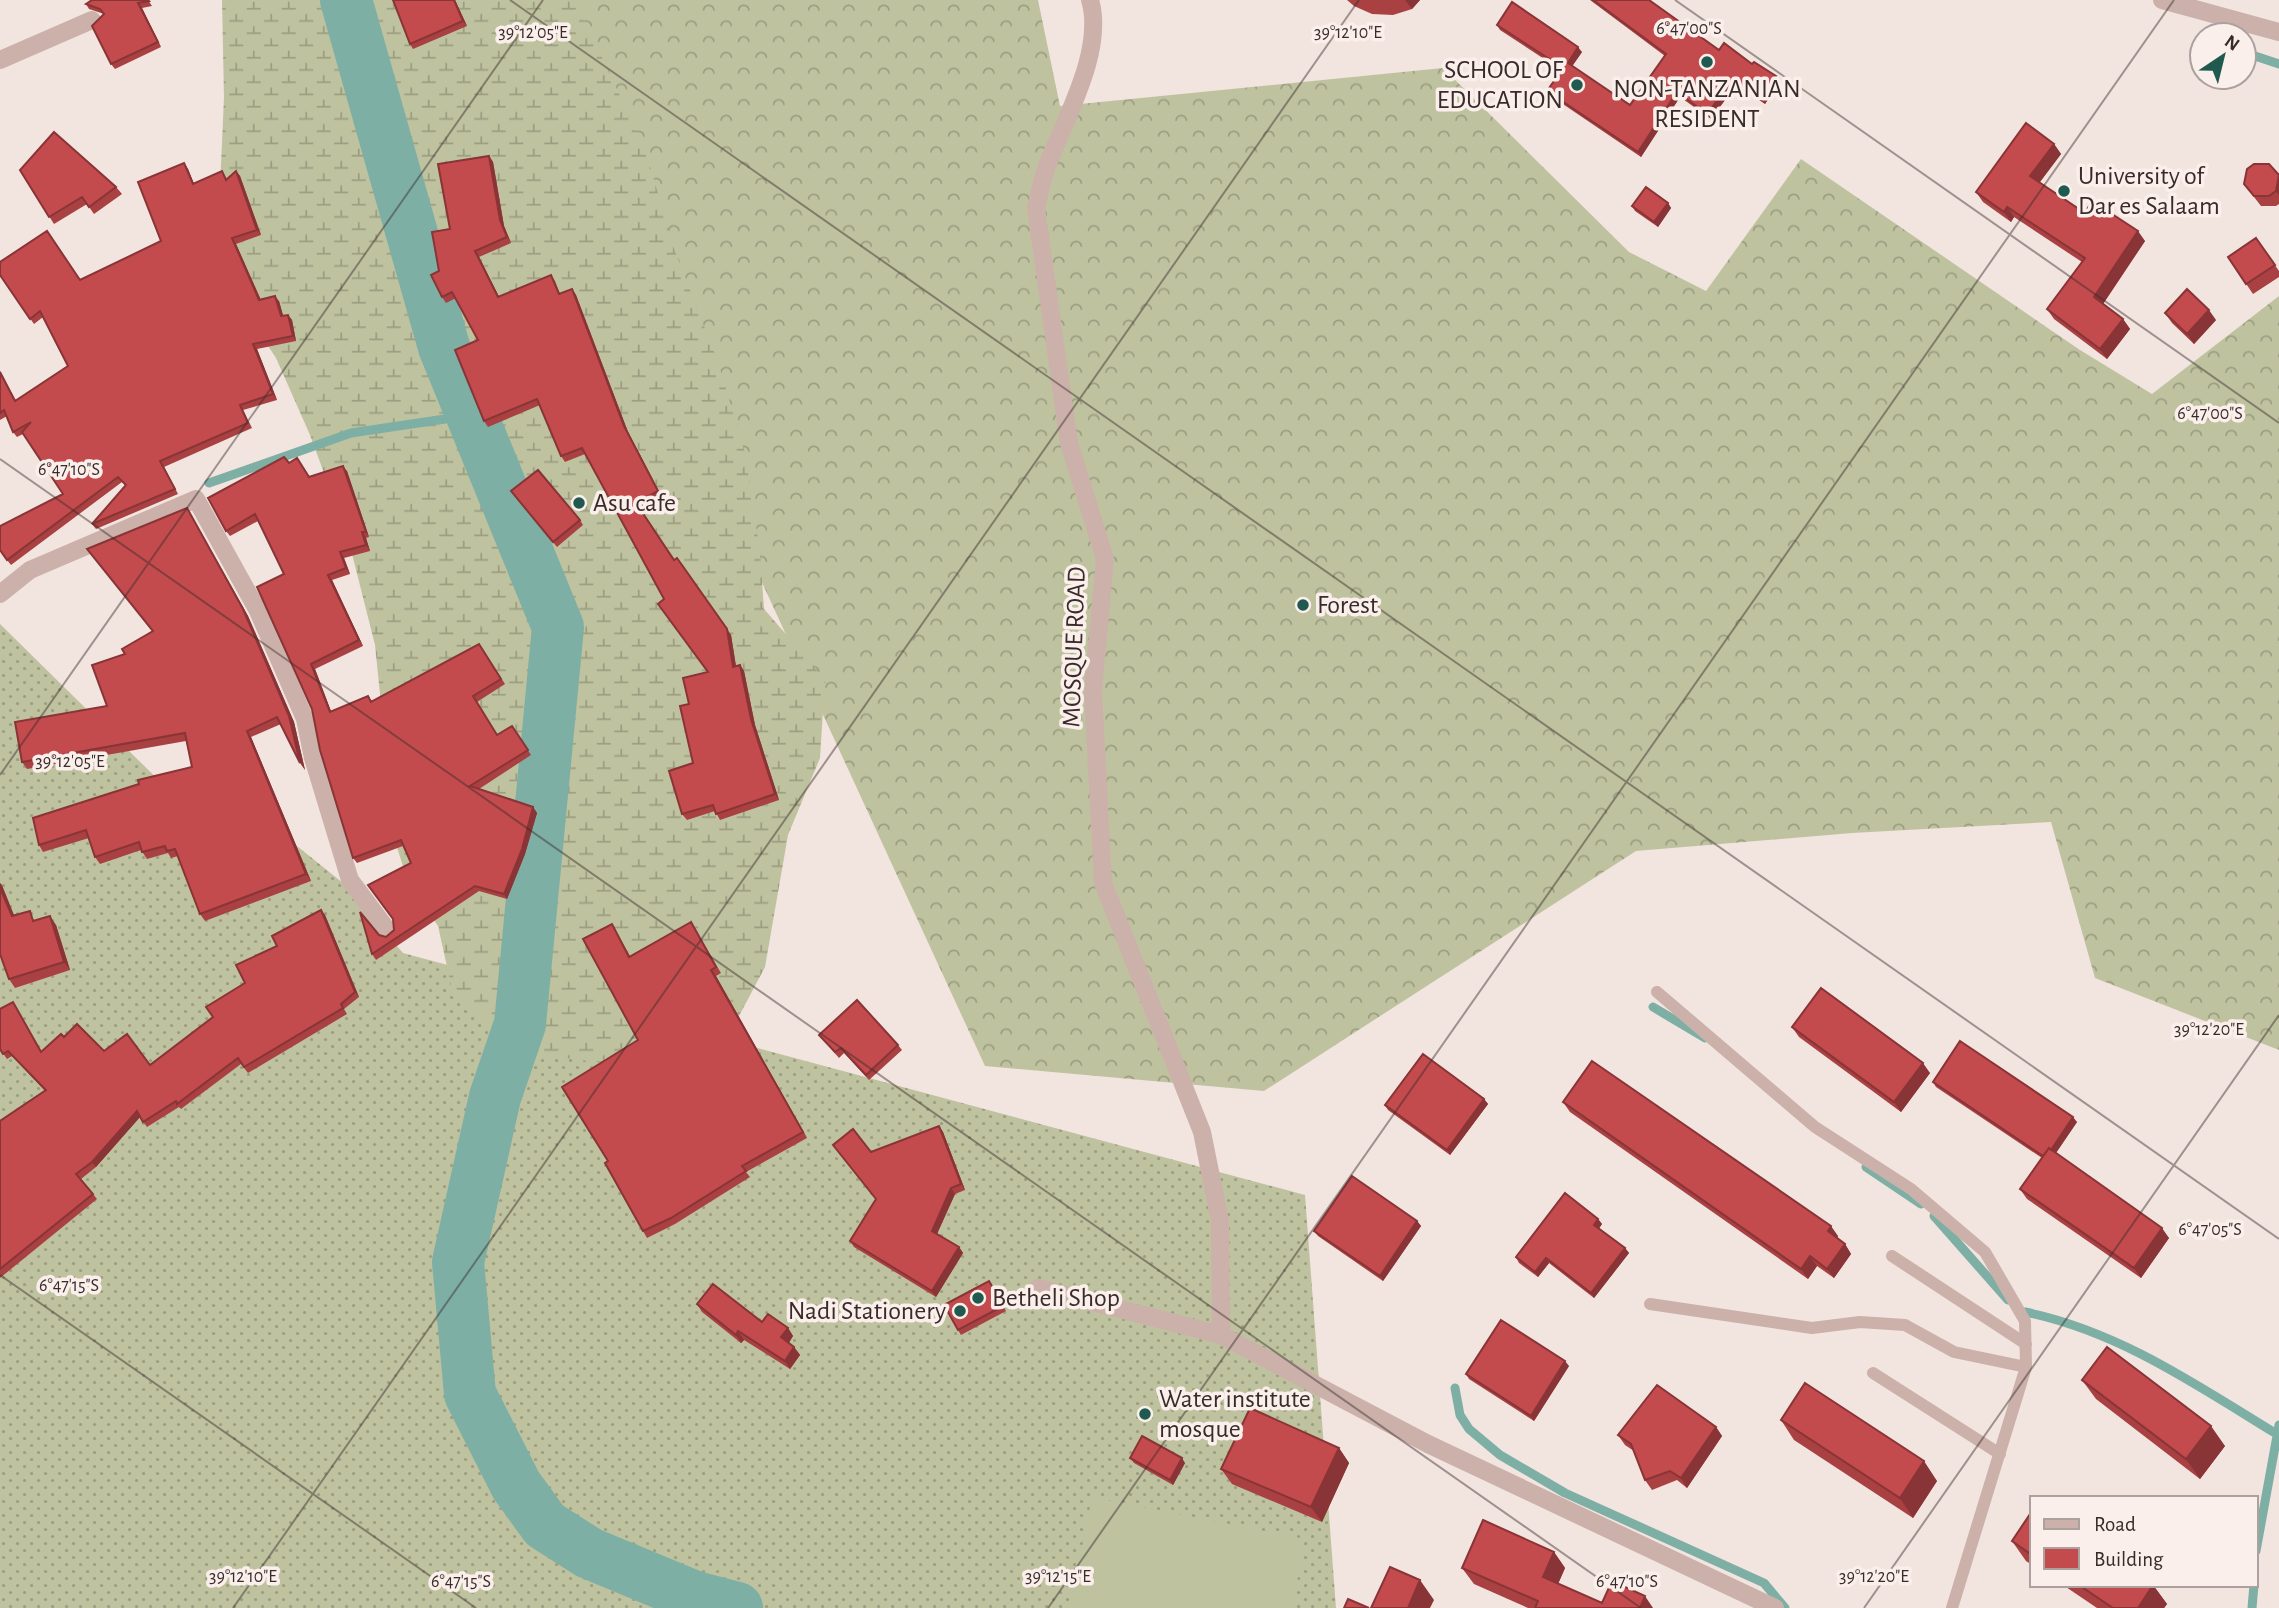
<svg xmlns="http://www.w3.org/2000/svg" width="2279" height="1608" font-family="'Alegreya Sans',sans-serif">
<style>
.grass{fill:url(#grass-dots)}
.forest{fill:url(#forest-crowns)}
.wetland{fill:url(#wetland-marsh)}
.garden{fill:#bfc29f}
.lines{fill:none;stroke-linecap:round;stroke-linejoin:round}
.stream{stroke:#7eafa5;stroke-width:9}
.river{stroke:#7eafa5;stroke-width:52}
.service{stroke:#cbb1aa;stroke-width:12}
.minor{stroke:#cbb1aa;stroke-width:18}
.tertiary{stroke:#cbb1aa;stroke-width:18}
.wall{fill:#a94042}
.shaded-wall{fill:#893436}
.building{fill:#c44b4d;stroke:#893436;stroke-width:2}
.ticks{fill:none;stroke:#382b2a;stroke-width:2;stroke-opacity:0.45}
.poi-dot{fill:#20594e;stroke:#faefeb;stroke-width:2.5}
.labels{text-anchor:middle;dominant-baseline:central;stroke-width:7;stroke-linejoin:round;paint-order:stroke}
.poi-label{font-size:26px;fill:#382b2a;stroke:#faefeb;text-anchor:start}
.street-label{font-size:26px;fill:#382b2a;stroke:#faefeb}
.ticks-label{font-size:18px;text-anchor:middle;fill:#382b2a;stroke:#faefeb;stroke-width:7;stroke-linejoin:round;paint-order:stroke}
</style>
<defs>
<pattern id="grass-dots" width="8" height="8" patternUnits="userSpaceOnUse" patternTransform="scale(1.75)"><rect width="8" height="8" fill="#bfc29f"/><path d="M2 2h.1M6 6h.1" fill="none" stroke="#9c9e82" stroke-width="1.8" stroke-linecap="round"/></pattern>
<pattern id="forest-crowns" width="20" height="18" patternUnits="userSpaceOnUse" patternTransform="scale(1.75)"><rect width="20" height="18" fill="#bfc29f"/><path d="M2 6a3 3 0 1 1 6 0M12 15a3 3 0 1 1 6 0" fill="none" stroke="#9c9e82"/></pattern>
<pattern id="wetland-marsh" width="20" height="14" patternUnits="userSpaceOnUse" patternTransform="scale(1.75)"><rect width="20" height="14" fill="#bfc29f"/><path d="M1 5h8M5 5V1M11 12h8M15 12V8" fill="none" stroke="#9c9e82"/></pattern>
</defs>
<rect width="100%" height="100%" fill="#f2e4df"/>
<path class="grass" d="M0,624L192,813L292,842L343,883L403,953L1305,1195L1336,1608H0Z"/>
<path class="forest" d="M489,0H1038L1060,106L1443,68L1629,252L1706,291L1801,159L2080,350L2152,394L2279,296V1050L2095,978L2051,822L1852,833L1636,851L1264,1091L985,1066L670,383Z"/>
<path class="wetland" d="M222,0H575L645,149L673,246L718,362L745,453L760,552L764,609L825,679L820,758L788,835L765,967L731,1031L624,1066L531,1053L454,998L438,926L408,882L395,841L375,645L348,538L310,435L276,358L235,296L219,210L224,97Z"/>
<path class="garden" d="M1092,1497L1305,1539L1292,1608H1070Z"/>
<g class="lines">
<path class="stream" d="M2255,56L2279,64
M209,483L351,433L472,415
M1653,1007L1705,1038
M1866,1167L1921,1204
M1934,1216L2008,1300
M2025,1312C2118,1331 2195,1384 2275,1433
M1455,1388L1460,1415L1469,1429L1500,1455L1565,1493L1764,1583L1785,1608
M2256,1551L2279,1425
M2252,1608L2254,1585"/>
<path class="river" d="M346,0L444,347L558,627L520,1024L495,1097L458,1262L470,1394L516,1485L545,1525L589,1553L695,1597L737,1608"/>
<path class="service" d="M1657,992L1815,1127L1911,1189L1985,1252L2025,1321L2026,1367L1952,1608
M1892,1256L2026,1344
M1650,1304L1812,1328L1860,1322L1905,1325L1954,1352L2026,1367
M1873,1373L2000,1454"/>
<path class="minor" d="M1090,0C1105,50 1065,119 1047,166C1042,180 1039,194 1036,208L1069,443L1105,559L1093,690L1103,883L1202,1132L1220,1221L1221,1335
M0,60L92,20
M0,594L30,570L196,499L258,611L305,719L313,758L350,880L388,931
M1038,1288L1221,1335L1428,1444L1775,1608"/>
<path class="tertiary" d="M2162,0L2279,32"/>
</g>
<path class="wall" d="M148,0L152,6L142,8L161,47L115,69L111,64L104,14L89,9L86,4Z
M455,0L467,26L413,49L410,44Z
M1347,0H1420L1412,9L1393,15L1372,14L1354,6Z
M1590,0H1649L1719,50L1752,64L1780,81L1765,104L1736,85L1711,119L1680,97L1641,157L1551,96L1547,91L1561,70L1500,30L1497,25L1582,52L1572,66L1630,105L1665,56Z
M2054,144L2061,154L2039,183L2085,213L2145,241L2103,304L2123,319L2130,329L2107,359L2054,319L2047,309L2082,262L2014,217L2011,222L1983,202L1976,192Z
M489,156L493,162L504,226L511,243L479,257L499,297L551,275L555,281L560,294L572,289L576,295L628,432L662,497L640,508L674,560L731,635L736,666L740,665L744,671L755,725L779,800L720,820L715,811L687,820L682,814L693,763L689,704L708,672L664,599L585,454L565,462L561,456L540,405L488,427L484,421L478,340L456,298L446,303L442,297L439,271L450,229Z
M184,163L188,169L194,184L225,176L227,179L236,171L240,176L261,235L236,244L261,300L279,301L283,316L288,315L292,320L296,341L257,349L277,400L243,410L252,428L164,467L178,494L96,529L92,524L126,486L122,482L11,565L0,551L63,494L23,434L17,437L13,432L7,416L0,420V371L16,401L68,366L43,317L34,324L0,275L80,280L161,241Z
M20,170L116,187L122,194L94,214L87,204L54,224Z
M2279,175V204L2276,206H2261L2244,184Z
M1668,203L1671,208L1658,227L1635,211L1632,206Z
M2256,238L2279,271V277L2253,294L2228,257Z
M2165,313L2216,320L2194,344L2172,323Z
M289,463L309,477L347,471L369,537L366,538L370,551L344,558L350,574L332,580L363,646L315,669L331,711L371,702L479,644L505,684L477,702L497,735L512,726L531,755L479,789L533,807L537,813L525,854L507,899L479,891L376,960L372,954L379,935L386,937L394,930L411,863L403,846L357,863L353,858L284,574L258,521L230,536L226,531Z
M515,496L580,520L583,525L557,547Z
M187,508L248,616L294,722L305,770L281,724L251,737L311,881L205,921L200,914L178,856L171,858L168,853L147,859L141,850L100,864L95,857L89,838L43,852L39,845L192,767L186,741L27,769L22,762L107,706L125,654L153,632Z
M0,883L14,916L56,925L70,970L15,988L9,979L0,954Z
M321,910L325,915L359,997L344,1009L347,1014L248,1073L241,1064L181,1109L179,1107L147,1127L140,1117L96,1167L81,1179L97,1199L0,1278V1121L45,1091L12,1056L7,1059L0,1049L13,1002L42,1052L64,1037L104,1051L150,1065L213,1017L277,946Z
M691,922L721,973L716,976L807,1138L746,1172L750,1177L675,1224L647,1238L643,1231L638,1040L612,924L630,956Z
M1792,1027L1930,1073L1901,1112L1799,1037Z
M819,1035L898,1045L902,1050L869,1080L844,1053L839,1058Z
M1933,1082L2077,1122L2056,1153L2169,1238L2141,1278L2027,1199L2020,1189L2042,1158L1936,1087Z
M1484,1099L1488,1104L1450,1155L1388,1110L1385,1105Z
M1563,1102L1838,1236L1837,1238L1845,1244L1851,1254L1834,1278L1817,1266L1808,1279L1570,1112Z
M939,1126L943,1132L965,1190L955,1194L937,1234L959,1247L963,1253L936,1297L854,1247L850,1241L876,1199L871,1152Z
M1598,1219L1602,1224L1599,1228L1625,1248L1629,1253L1594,1298L1549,1263L1538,1277L1519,1263L1516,1257Z
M1417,1221L1421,1226L1383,1281L1318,1236L1314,1231Z
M993,1286L1006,1311L961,1335L958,1330Z
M697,1304L788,1328L793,1336L789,1343L794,1347L800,1355L790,1369L744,1340L741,1343L702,1312Z
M1569,1366L1534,1421L1469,1379L1466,1374Z
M2082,1380L2225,1446L2200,1479L2096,1399Z
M1781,1420L1937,1481L1913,1518L1794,1440Z
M1716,1427L1722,1436L1687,1488L1677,1480L1652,1490L1645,1480L1634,1451L1625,1445L1618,1435Z
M1339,1448L1349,1463L1322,1522L1232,1484L1221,1469Z
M1130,1458L1185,1463L1173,1485L1134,1463Z
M2032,1511V1565L2026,1561L2012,1541Z
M1554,1552L1565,1568L1558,1584L1602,1603L1653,1608H1528L1474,1584L1462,1568Z
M2063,1585H2153L2167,1604L2164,1608H2097Z"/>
<path class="shaded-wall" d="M454,0H455L467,26L463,21Z
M1405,0H1420L1412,9Z
M138,3L142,8L161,47L158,42Z
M1578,47L1582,52L1571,68L1568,63Z
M1776,76L1780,81L1765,104L1761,99Z
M1732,80L1736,85L1711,119L1707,114Z
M1677,92L1680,97L1641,157L1638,152Z
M2054,144L2061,154L2037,186L2030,176Z
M489,156L493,162L504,226L511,243L507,237L500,220Z
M184,163L188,169L196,189L193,184Z
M236,171L240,176L261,235L257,230Z
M2279,178V195L2276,191Z
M1668,203L1671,208L1658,227L1654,222Z
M2007,207L2014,217L2011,222L2004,212Z
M2138,231L2145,241L2101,307L2094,297Z
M232,238L236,244L263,305L259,300Z
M475,251L479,257L502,303L498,297Z
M572,289L576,295L628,432L662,497L624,426Z
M275,296L279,301L285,322L281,316Z
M2209,310L2216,320L2194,344L2187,334Z
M288,315L292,320L296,341L293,336Z
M2123,319L2130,329L2107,359L2100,349Z
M253,344L257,349L277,400L273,394Z
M343,466L347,471L369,537L366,532Z
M187,508L248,616L294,722L305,770L300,763Z
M362,532L366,538L370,551L366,545Z
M340,552L344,558L350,574L346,568Z
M682,564L731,635L737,673L733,667Z
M328,575L332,580L363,646L359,640Z
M311,664L315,669L333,717L330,712Z
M740,665L744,671L755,725L779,800L775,794L751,719Z
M247,731L251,737L311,881L306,874Z
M533,807L537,813L525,854L507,899L504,894Z
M0,883L2,885L18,925L12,916L0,888Z
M321,910L325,915L359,997L355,992Z
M50,916L56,925L70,970L64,962Z
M711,970L716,976L807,1138L803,1132Z
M1923,1063L1930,1073L1901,1112L1894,1102Z
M1484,1099L1488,1104L1450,1155L1447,1150Z
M137,1111L140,1117L96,1167L92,1162Z
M2073,1117L2077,1122L2049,1163L2046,1158Z
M939,1126L943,1132L965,1190L961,1184Z
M951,1188L955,1194L936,1236L932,1231Z
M1598,1219L1602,1224L1598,1230L1594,1225Z
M1417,1221L1421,1226L1383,1281L1380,1276Z
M1831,1226L1838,1236L1834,1241L1828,1231Z
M2162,1228L2169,1238L2141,1278L2134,1268Z
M1845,1244L1851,1254L1834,1278L1827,1269Z
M959,1247L963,1253L936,1297L932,1291Z
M1625,1248L1629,1253L1594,1298L1591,1293Z
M1810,1256L1817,1266L1808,1279L1801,1269Z
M1546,1258L1549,1263L1538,1277L1535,1272Z
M788,1328L793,1336L787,1345L781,1337Z
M738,1331L744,1340L741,1343L736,1335Z
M794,1347L800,1355L790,1369L785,1361Z
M1565,1361L1569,1366L1534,1421L1531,1416Z
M2211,1426L2225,1446L2200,1479L2186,1459Z
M1716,1427L1722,1436L1687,1488L1681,1478Z
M1339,1448L1349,1463L1322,1522L1311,1507Z
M1182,1458L1185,1463L1173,1485L1170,1480Z
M1924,1461L1937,1481L1913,1518L1900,1498Z
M1554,1552L1565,1568L1554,1593L1543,1577Z
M1420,1580L1434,1600L1430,1608H1408Z
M2153,1585L2167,1604L2164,1608H2138Z
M1645,1596L1653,1608H1640Z"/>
<path class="building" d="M92,0H148L149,1L138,3L158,42L111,64L92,26L104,14L100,9L86,4Z
M393,0H454L463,21L410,44Z
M1593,0H1649L1719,50L1724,43L1752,64L1754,62L1776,76L1761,99L1732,80L1707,114L1677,92L1638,152L1547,91L1563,68L1497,25L1512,2L1578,47L1568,63L1630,105L1666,54Z
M2026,123L2054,144L2030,176L2085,213L2092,201L2138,231L2094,297L2123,319L2100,349L2047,309L2085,258L2007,207L2004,212L1976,192Z
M54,132L116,187L89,207L82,197L49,217L20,170Z
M489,156L500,220L507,237L475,251L498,297L551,275L559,294L572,289L624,426L658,491L636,503L674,560L677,558L727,629L733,667L740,665L751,719L775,794L716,814L713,805L682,814L669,771L693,763L680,706L689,704L683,678L708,672L658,604L664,599L582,448L561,456L537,399L484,421L455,350L478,340L452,292L442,297L431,275L439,271L432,232L450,229L438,164Z
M184,163L193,184L222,171L226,180L236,171L257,230L232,238L259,300L275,296L281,316L288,315L293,336L253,344L273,394L240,405L248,423L160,461L175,489L92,524L126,485L118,477L7,560L0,550V526L63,494L22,432L31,422L13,432L4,410L0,413V372L15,401L68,366L40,311L30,319L0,275V262L47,231L80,280L161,241L138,182Z
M2254,164H2269L2279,175L2276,191L2269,196H2254L2244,184L2247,169Z
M1646,187L1668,203L1654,222L1632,206Z
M2256,238L2275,265L2246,284L2228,257Z
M2187,289L2209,310L2187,334L2165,313Z
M284,457L289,463L297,458L309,477L343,466L366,532H362L366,545L340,552L346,568L328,575L359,640L311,664L330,712L368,696L371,702L479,644L501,679L473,696L497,735L512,726L528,750L470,786L533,807L522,849L504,894L475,886L372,954L360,912L379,935L386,937L394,930L393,919L368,885L411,863L401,840L353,858L320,750L312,709L257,587L284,574L255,514L226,531L208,498Z
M538,470L580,520L553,542L511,491Z
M187,508L243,609L289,716L300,763L277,717L247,731L306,874L200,914L175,849L167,851L165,846L142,852L139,842L95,857L86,830L39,845L33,818L139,784L138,780L192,767L185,733L22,762L15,722L107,706L92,665L125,654L122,649L153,631L87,549Z
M0,888L12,916L30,911L33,921L50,916L64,962L9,979L0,954Z
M321,910L355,992L341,1004L343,1008L244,1067L238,1058L177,1104L176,1101L143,1122L137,1111L92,1162L76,1174L93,1194L0,1269V1121L46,1090L8,1051L3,1054L0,1049V1009L13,1002L41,1052L61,1034L64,1037L77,1024L104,1051L127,1034L150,1065L213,1017L206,1007L245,983L236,965L277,946L272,936Z
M691,922L716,967L711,970L803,1132L742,1166L746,1171L671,1218L643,1231L605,1163L608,1161L562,1087L638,1040L583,939L612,924L629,957Z
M1821,988L1923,1063L1894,1102L1792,1027Z
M857,1000L898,1045L866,1075L841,1048L835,1052L819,1035Z
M1960,1041L2073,1117L2051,1150L2049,1148L2043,1156L1933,1082Z
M1423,1054L1484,1099L1447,1150L1385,1105Z
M1592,1061L1831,1226L1828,1231L1845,1244L1827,1269L1810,1256L1801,1269L1563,1102Z
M939,1126L961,1184L951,1188L932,1231L959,1247L932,1291L850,1241L876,1199L833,1145L853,1129L871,1152Z
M2049,1148L2162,1228L2134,1268L2020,1189Z
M1352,1176L1417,1221L1380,1276L1314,1231Z
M1565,1193L1598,1219L1594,1225L1625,1248L1591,1293L1546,1258L1535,1272L1516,1257Z
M989,1281L1003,1306L958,1330L944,1305Z
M713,1284L762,1322L768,1314L788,1328L781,1337L794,1347L785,1361L738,1331L736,1335L697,1304Z
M1501,1320L1565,1361L1531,1416L1466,1374Z
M2107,1347L2211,1426L2186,1459L2082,1380Z
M1805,1383L1924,1461L1900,1498L1781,1420Z
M1657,1385L1716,1427L1681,1478L1670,1471L1645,1480L1631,1444L1618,1435Z
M1250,1408L1339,1448L1311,1507L1221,1469Z
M1142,1436L1182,1458L1170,1480L1130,1458Z
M2032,1511V1555L2012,1541Z
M1483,1520L1554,1552L1543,1577L1602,1603L1612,1581L1645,1596L1640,1608H1535L1538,1601L1462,1568Z
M1390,1567L1420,1580L1408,1608H1371Z
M2079,1585H2153L2138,1608H2113Z
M1348,1599L1369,1608H1344Z"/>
<path class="ticks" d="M510,0L2279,1239M1675,0L2279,423M0,459L1641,1608M0,775L543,0M0,1275L476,1608M233,1608L1359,0M1048,1608L2174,0M1864,1608L2279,1015"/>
<g class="poi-dot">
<circle cx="1707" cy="62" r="7"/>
<circle cx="1577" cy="85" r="7"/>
<circle cx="2064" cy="191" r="7"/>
<circle cx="579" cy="503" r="7"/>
<circle cx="1303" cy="605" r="7"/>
<circle cx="978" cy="1298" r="7"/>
<circle cx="960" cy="1311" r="7"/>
<circle cx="1145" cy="1414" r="7"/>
</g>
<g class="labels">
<g class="poi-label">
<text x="1563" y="70" text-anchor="end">SCHOOL OF<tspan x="1563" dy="30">EDUCATION</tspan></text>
<text x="1707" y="89" text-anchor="middle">NON-TANZANIAN<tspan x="1707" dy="30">RESIDENT</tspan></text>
<text x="2078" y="176">University of<tspan x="2078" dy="30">Dar es Salaam</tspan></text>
<text x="593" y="503">Asu cafe</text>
<text x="1317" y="605">Forest</text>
<text x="992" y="1298">Betheli Shop</text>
<text x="946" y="1311" text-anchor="end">Nadi Stationery</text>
<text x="1159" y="1399">Water institute<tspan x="1159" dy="30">mosque</tspan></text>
</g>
<g class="street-label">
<text transform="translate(1074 647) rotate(-88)">MOSQUE ROAD</text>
</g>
</g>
<g class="ticks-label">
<text x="1689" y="34">6°47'00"S</text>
<text x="533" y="38">39°12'05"E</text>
<text x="1348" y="38">39°12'10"E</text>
<text x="2210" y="419">6°47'00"S</text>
<text x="69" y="475">6°47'10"S</text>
<text x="70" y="767">39°12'05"E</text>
<text x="2209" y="1035">39°12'20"E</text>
<text x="2210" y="1235">6°47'05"S</text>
<text x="69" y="1291">6°47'15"S</text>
<text x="243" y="1582">39°12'10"E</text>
<text x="1058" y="1582">39°12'15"E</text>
<text x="1874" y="1582">39°12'20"E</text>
<text x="461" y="1587">6°47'15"S</text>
<text x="1627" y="1587">6°47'10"S</text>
</g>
<rect x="2030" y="1496" width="228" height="91" fill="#faefeb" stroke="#aca19e" stroke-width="2"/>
<rect x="2044" y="1519" width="35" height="10" fill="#cbb1aa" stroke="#aca19e" stroke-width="2"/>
<text x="2094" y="1531" font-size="21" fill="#382b2a">Road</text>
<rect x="2044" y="1548" width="35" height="21" fill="#c44b4d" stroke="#aca19e" stroke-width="2"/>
<text x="2094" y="1566" font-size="21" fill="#382b2a">Building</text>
<g transform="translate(2223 56) rotate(35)"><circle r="33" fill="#faefeb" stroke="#aca19e" stroke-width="2"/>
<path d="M0-5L12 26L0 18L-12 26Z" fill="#20594e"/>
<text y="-10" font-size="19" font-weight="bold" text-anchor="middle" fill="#382b2a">N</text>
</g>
</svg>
